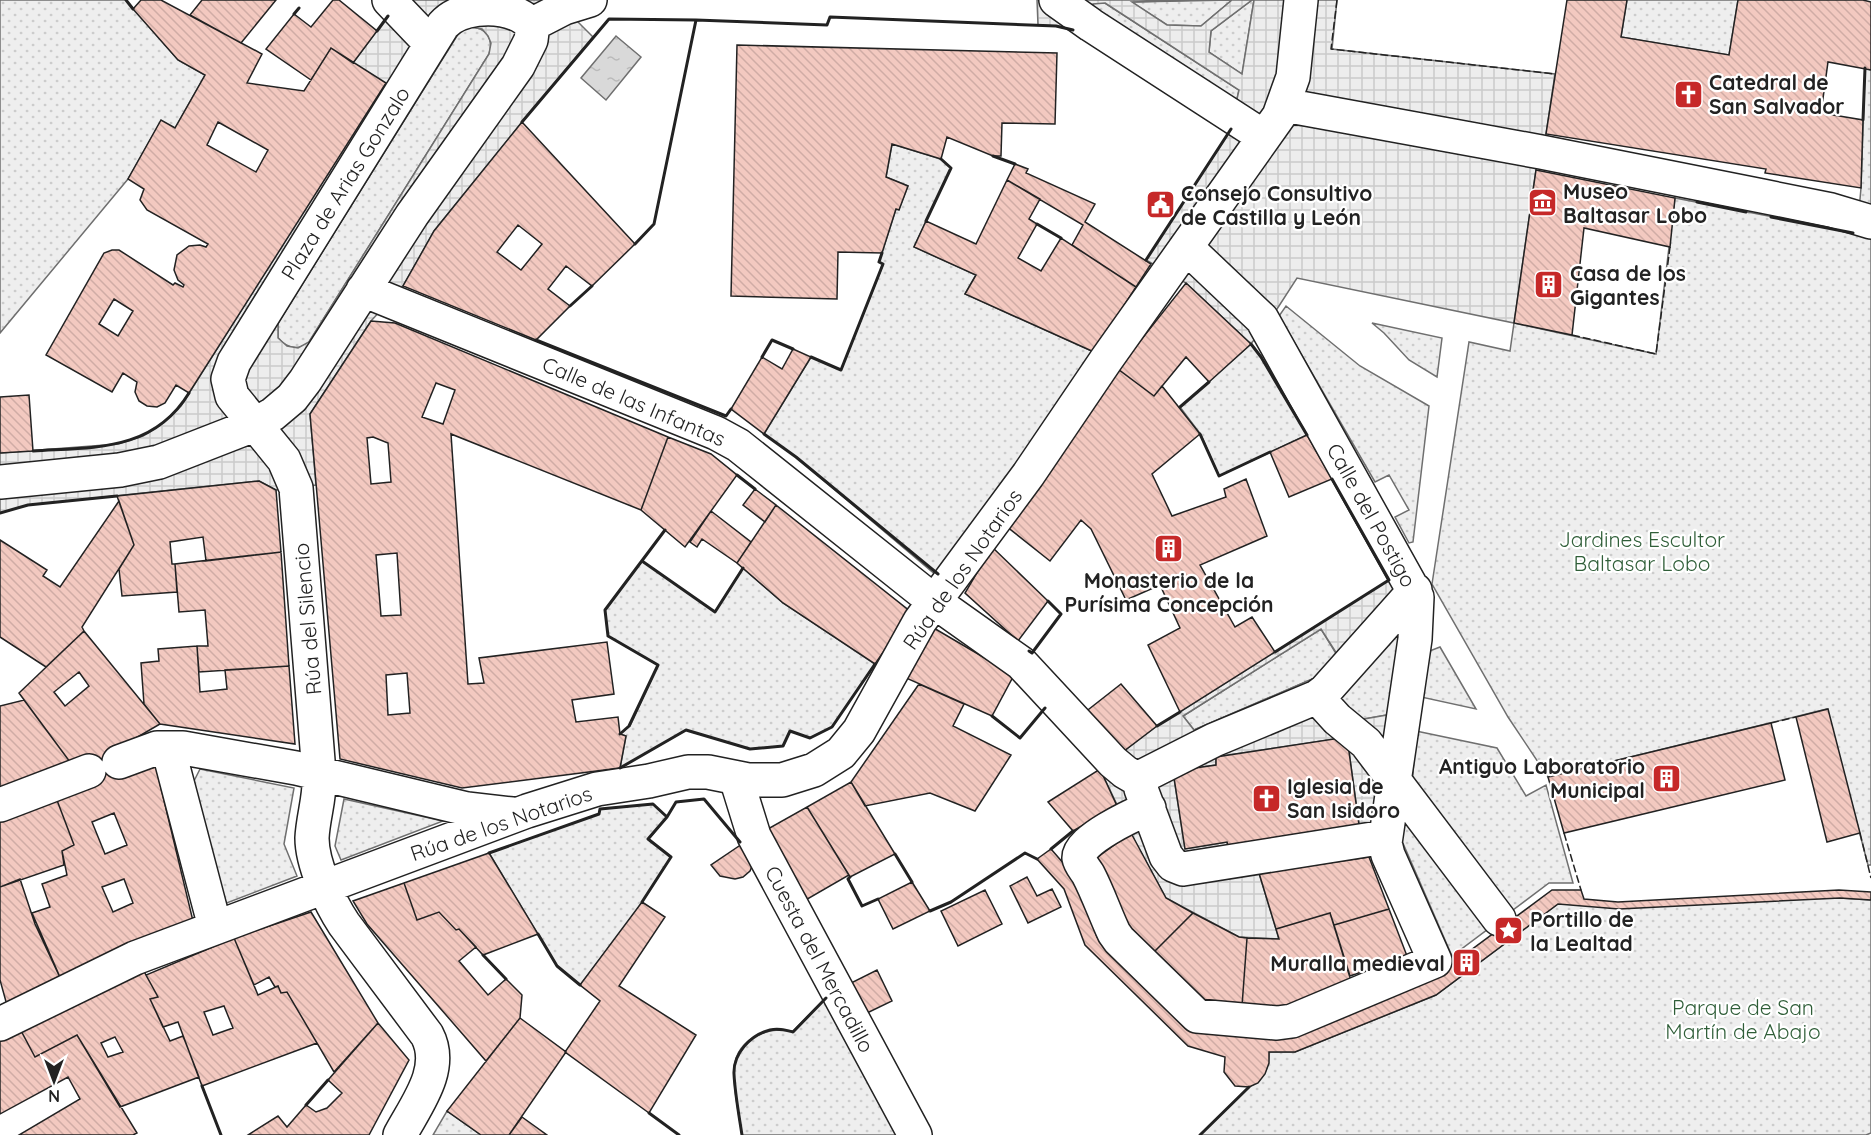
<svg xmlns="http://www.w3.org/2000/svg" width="1871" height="1135" font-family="Quicksand,sans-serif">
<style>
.green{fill:url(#green-dots);stroke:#6f6f6f;stroke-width:1.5}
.plaza{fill:url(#plaza-grid);stroke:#6f6f6f;stroke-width:1.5;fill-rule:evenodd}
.water{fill:url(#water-ripples);stroke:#6f6f6f;stroke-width:1.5}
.building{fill:url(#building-back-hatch);stroke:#222;stroke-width:1.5;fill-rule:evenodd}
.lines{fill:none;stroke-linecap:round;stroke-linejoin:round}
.minor-casing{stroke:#222;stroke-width:36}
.minor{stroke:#fff;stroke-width:33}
.fence{stroke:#222;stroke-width:1.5;stroke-dasharray:8 3;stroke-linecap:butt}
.wall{stroke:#222;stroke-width:3}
.labels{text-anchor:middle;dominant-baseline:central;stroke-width:4.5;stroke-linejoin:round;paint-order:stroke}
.poi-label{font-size:21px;font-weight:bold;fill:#222;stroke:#fff;text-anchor:start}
.street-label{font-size:21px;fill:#222;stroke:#fff}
.park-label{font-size:21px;fill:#2f5e38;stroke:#fff}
</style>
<defs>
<pattern id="green-dots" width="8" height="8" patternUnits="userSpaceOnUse" patternTransform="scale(1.5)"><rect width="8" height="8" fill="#eee"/><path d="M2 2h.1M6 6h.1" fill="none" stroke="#ccc" stroke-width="1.8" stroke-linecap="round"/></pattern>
<pattern id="plaza-grid" width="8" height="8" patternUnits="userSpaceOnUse" patternTransform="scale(1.5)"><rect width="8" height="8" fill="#ededed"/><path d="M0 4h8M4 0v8" fill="none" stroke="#cbcbcb"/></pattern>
<pattern id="water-ripples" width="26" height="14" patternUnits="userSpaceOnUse" patternTransform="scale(1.5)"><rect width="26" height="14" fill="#d9d9d9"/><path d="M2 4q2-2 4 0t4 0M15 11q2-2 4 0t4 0" fill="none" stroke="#bababa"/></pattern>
<pattern id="building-back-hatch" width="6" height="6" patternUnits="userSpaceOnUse" patternTransform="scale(1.5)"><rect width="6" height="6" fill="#f3c9c0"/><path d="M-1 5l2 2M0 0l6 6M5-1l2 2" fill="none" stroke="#d0aca5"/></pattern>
</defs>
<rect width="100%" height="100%" fill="#fff"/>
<path class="green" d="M0,0H126L178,60L205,75L175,128L161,121L128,179L0,333Z
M1232,0L1201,26L1167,25L1131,2Z
M1252,0H1254L1242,74L1209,52L1211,31Z
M1627,0H1738L1729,55L1621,37Z
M1093,3H1105L1239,90L1235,108L1094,17Z
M470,27C486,27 494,39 489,54L309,342C298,351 287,348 278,338V323L458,34L463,29Z
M1865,68L1871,70V865H1868L1827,709L1548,777L1508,717L1432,584L1469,342L1510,351L1514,323L1656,354L1675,198L1857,233L1861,188Z
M892,144L941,159L951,168L914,247L976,275L965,294L1094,352L1024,461L937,576L796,457L764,434L811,357L841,370L883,265L879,262L896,209H899L908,186L886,177Z
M1286,306L1360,366L1429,406L1413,542L1409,543L1395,517L1409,510L1389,475L1375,482L1279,316Z
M1372,323L1442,338L1437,377L1409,360L1384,333Z
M1251,344L1261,357L1307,435L1219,476L1201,435L1180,407Z
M642,561L715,612L743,568L783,603L875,664L832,727L810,738L790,731L783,746L750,749L686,730L620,768L626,736L620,734L630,726L658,665L608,636L605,610Z
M1401,626L1387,715L1352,721L1337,700Z
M1321,629L1337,655L1317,677L1194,730L1183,716Z
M1440,647L1476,709L1421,697L1427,652Z
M1416,731L1497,748L1526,796L1546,785L1573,883H1549L1505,916L1412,786Z
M200,769L294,788L284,844L297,876L224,904L192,785Z
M344,799L443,821L341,860L335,846Z
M653,804L667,817L649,839L671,857L635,913L580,985L557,966L489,853L599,814L600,809Z
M1404,805L1492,926L1452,956L1402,841Z
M1840,898L1871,900V1133L1866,1135H1200L1249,1087C1264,1080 1269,1069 1269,1052H1295L1436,995L1558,904Z
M826,998L900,1135H742C739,1115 734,1094 734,1074C733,1041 764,1026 793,1031Z
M447,1111L481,1135H433Z"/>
<path class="plaza" d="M393,0H556L593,37L522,122L434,231L403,286L371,321L310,414L316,485L276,490L259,481L28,505L0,513V453L118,444L143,436L159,426L181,406L304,211L353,63L388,16ZM470,27L482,29L488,36L491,43L489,54L309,342L298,348L287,346L278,338V323L458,34L463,29Z
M1037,0H1198L1132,2L1167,25L1201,26L1232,0H1252L1211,31L1209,52L1242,74L1254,0H1337L1332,49L1555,74L1546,134L1536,170L1514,323L1297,278L1277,309L1251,344L1186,283L1146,260L1232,128L1085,33L1056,26L1038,25ZM1105,3L1239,90L1235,108L1094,17L1093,4Z
M1389,580L1402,604L1338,700L1353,721L1387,715L1369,857L1259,873L1279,939L1239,937L1166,898L1131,834L1100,769L1157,726ZM1321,629L1337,654L1317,677L1194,730L1183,716ZM1347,737L1359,824L1228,848L1227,842L1185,849L1173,772L1216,765V757Z"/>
<path class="water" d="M616,36L641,57L606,100L581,78Z"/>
<path class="building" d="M141,0H161L262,54L247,83L304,91L331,48L386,83L189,393L176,385L165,403L157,407L147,406L139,401L135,392L137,382L123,373L112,392L46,355L104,253L112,250H119L173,285L175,283L183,287L184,285L178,280L174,270L177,255L189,246L200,245L206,247L208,244L147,210L140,200L144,189L128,179L161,120L175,128L205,75L178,60L133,9ZM218,122L268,150L256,172L207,145ZM114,299L133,311L118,336L99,324Z
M202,0H276L241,43L190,15Z
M333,0H339L377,31L353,63L331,48L311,80L266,49L294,14L311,27Z
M1567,0H1627L1621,37L1729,55L1738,0H1863L1871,2V70L1828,62L1821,113L1863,120L1861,188L1765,173L1766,169L1546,134Z
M737,45L1057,53L1055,124L1002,123L1001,156H993L947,137L941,159L892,144L886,177L908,186L899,210L896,209L882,253L838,252L837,299L731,296Z
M522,122L635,244L592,286L566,266L548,289L570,306L536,340L403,286L434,231ZM518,225L542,244L521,270L497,252Z
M1015,164L1028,169L1026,173L1095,204L1085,222L1151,264L1136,287L1072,245L1083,225L1007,180Z
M1536,170L1675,198L1670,247L1584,228L1572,335L1514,323Z
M1007,180L1040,199L1029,219L1037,224L1018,258L1041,271L1061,238L1136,287L1094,352L965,294L976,275L914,247L926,221L976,244Z
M1186,283L1251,344L1209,382L1186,357L1154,396L1118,369Z
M371,321L395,323L668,437L641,510L451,434L468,684L484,683L479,658L607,642L614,694L572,700L576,722L618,717L620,734L626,736L620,768L462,788L340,759L310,414ZM436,383L455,390L443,424L422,417ZM373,437L388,443L391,482L371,484L367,438ZM397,553L401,615L381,616L376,555ZM407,673L410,713L388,715L386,675Z
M793,349L811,357L764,434L731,409L762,357L782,369Z
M1118,369L1154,396L1162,386L1200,434L1152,474L1172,516L1226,497L1224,489L1246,479L1267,536L1200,565L1235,627L1252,617L1275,652L1180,712L1148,645L1180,628L1160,585L1126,600L1091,529L1081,520L1050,561L1006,526Z
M29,395L33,451L0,453V397Z
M1307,435L1332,479L1289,497L1270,452Z
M668,437L711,454L737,475L685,547L641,510Z
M259,481L276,490L281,552L206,561L203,537L170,542L172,564H175L177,592L122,596L119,569L134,545L117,496Z
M755,489L776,505L765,522L743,505Z
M119,501L134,545L82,627L84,631L46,667L0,637V540L47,570L43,576L60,587Z
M776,505L911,612L875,664L783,603L737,563Z
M711,511L751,542L737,563L702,539L697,547L690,542Z
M992,547L1048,601L1018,641L965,593Z
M281,552L289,666L199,672L197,646H208L205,610L179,612L175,564Z
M932,627L1014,675L992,716L906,678Z
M84,631L160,724L117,749L118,758L88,768L73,766L19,693ZM79,672L89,686L65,706L54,692Z
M197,646L200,692L227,689L225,670L289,666L295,744L160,724L144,704L141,663L159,661L158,649Z
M919,684L964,704L953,726L1011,755L975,811L930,793L865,806L851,782Z
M1121,684L1157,726L1124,751L1084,713Z
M24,700L73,766L0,792V706Z
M1828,709L1860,833L1827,842L1796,717Z
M1771,723L1785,780L1564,833L1548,777Z
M1347,737L1359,825L1229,848L1227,842L1185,849L1173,771L1216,765V757Z
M118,758L124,774L156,767L193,921L63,984L32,913L50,907L42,884L67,875L62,851L74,845L55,795L88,768ZM114,813L127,845L105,854L92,822ZM124,879L133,903L113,912L102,887Z
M1100,769L1117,806L1073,831L1048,802Z
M851,782L895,854L850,877L807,807Z
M55,795L74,845L62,851L64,865L0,887V816Z
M807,807L849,875L804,901L766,830Z
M1131,833L1166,898L1193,913L1151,955L1136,941L1095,859Z
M742,844L753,864L750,871L743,877L735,879L720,876L711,865Z
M1051,849L1077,879L1097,937L1194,1032L1429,981L1552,890H1581L1584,899L1618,902L1839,890L1871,892V900L1840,898L1619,909L1558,904L1436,995L1295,1052H1269V1063L1265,1074L1258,1083L1249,1087L1235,1086L1224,1072L1225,1057L1188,1046L1085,945L1064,889L1037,859Z
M489,853L538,934L483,955L459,929L456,930L439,912L417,920L404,883Z
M1369,857L1389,909L1334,925L1330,913L1276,929L1259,873Z
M1027,877L1037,896L1052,889L1061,907L1028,923L1010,886Z
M20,879L35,924L63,984L8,1009L0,980V887Z
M912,882L930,911L893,929L878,899Z
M404,883L417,920L439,912L456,930L459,929L476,947L459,961L488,995L506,979L522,995L520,1018L486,1061L367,924L353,901Z
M985,890L1002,924L958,946L941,911Z
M642,902L665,917L619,986L696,1035L649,1113L565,1052L600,1001L580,985Z
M1389,909L1407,956L1350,976L1334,925Z
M311,912L378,1023L334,1072L287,992L281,993L278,986L275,987L269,977L254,985L234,938Z
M1193,913L1239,937L1247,938L1242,1006L1200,1004L1151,955Z
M1330,913L1352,984L1285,1010L1242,1006L1247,938L1279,939L1276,929Z
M234,938L258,995L278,986L281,993L287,992L317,1043L202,1086L178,1022L163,1027L150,999L158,997L146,975ZM224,1006L233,1028L213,1035L204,1012Z
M140,964L158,997L150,999L170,1041L183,1036L199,1077L120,1107L77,1035L35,1057L18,1025ZM115,1037L123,1052L108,1057L101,1043Z
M877,970L892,1001L865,1014L849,984Z
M520,1018L566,1052L509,1135H481L447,1111Z
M378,1023L409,1060L369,1135H248L278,1116L287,1127L306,1105L316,1112L327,1108L342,1093L328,1080Z
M18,1025L35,1057L77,1035L137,1133L133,1135H19L80,1099L68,1077L0,1114V1035Z
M522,1117L547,1135H509Z"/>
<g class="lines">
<defs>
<path id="minor" d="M389,0L431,44
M1056,0L1091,25L1264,137
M533,24L564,8L590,0
M1284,105L1541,152L1762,196L1831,210L1871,222
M363,290L716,433L738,445L935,602L1021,663L1113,762L1125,772L1137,779
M0,482L120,470L159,462L254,425L273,414L292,398L305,381L412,215L518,66L531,40L533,24
M1317,697L1337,719L1366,743L1499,919
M168,748L215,927
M119,762L157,748H183L296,768L467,809L512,814
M736,778L754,836L915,1135
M1137,779L1214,740L1317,697L1325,691L1415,590
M1141,789L1166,856L1173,865L1183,869L1385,837
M0,805L89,771
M1149,808C1133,815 1078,840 1079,858C1080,864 1085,869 1088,874C1098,893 1105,914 1114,933L1119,940L1197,1016L1277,1023L1292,1021L1435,961L1388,855L1385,843L1415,639L1417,597L1262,319L1186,247
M0,1024L135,958L527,811L597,789L649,781L688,772H708L748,780H782L814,770L841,753L859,731L920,621L1028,475L1106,360L1279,116L1293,77L1301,0
M400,1135C416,1105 445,1069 427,1035L344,924C330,903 312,864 312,838C313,816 321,795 319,773L296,488L284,460L232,396L228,379L234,362L443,25C459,7 494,5 516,14C522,16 527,21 533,24"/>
</defs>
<use href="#minor" class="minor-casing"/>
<use href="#minor" class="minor"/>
<path class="fence" d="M1337,0L1331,49L1555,74
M1572,335L1656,354L1670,247
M1771,723L1796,717
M1564,833L1581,890
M1860,833L1871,878"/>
<path class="wall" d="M126,0L133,9
M294,14L299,8
M377,31L388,16
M1863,120L1865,68
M522,122L609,19L696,20
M993,156L1015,164
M1697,202L1746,212
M1771,217L1853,233
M926,221L951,168L941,159
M1037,224L1061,238
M635,244L654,224L696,20L827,25L830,17L1056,26L1073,30
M1146,260L1231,129
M570,306L592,286
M536,340L726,416L731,409
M1251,344L1261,357L1307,435
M762,357L772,340L793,349
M811,357L841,370L883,264L879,262L882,253
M1180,407L1209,382
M764,434L796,457L938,574
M1200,434L1219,476L1270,452
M33,451C94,447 153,452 189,393
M737,475L755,489
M0,513L28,505L117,496
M642,561L715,612L743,568
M1029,651L1032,653L1061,614L1048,601
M1275,652L1389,580L1332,479
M992,716L1020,738L1045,708
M1157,726L1180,712
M620,734L629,726L658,665L608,636L605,610L665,530
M620,768L686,730L750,749L783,746L790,731L810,738L832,727L875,664
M667,817L676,802L704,799L740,842
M1051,849L1073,831
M489,853L599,814L600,809L653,804L667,817L648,839L671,857L642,902
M895,854L912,882
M850,877L848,879L862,906L878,899
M930,911L951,902L1025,853L1037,859
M538,934L557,966L580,985
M483,955L506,979
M202,1086L221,1135
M306,1105L328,1080
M649,1113L679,1135
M742,1135C739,1115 735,1094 734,1074C733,1054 750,1035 770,1030C778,1028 785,1030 793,1032L826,998
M1200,1135L1249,1087"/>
</g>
<defs>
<symbol id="church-square" viewBox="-11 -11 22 22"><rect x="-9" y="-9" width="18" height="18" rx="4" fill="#c62828" stroke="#fff"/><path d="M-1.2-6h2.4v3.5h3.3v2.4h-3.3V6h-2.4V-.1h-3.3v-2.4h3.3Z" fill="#fff"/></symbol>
<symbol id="museum-square" viewBox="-11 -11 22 22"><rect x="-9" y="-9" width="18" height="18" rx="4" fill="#c62828" stroke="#fff"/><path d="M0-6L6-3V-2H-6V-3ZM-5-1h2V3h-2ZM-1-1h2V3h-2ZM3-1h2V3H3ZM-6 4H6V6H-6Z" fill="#fff"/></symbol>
<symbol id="civic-square" viewBox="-11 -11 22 22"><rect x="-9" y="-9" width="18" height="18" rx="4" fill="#c62828" stroke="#fff"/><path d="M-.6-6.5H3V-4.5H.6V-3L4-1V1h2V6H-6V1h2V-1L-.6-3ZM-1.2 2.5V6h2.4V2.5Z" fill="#fff"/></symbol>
<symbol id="building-square" viewBox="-11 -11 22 22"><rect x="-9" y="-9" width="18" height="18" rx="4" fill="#c62828" stroke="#fff"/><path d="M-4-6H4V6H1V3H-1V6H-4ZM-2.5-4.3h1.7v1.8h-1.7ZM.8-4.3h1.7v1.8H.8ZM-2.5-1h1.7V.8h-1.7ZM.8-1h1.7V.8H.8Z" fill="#fff"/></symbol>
<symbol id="sight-square" viewBox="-11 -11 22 22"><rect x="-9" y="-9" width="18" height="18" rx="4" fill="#c62828" stroke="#fff"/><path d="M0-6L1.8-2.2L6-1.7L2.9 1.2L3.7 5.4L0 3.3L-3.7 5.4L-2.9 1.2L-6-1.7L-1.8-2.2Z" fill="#fff"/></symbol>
</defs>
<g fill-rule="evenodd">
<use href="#church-square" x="1672" y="78" width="33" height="33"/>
<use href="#museum-square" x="1526" y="186" width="33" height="33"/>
<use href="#civic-square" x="1144" y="188" width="33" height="33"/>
<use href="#building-square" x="1532" y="268" width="33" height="33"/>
<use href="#building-square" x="1152" y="532" width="33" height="33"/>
<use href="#building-square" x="1650" y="762" width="33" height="33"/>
<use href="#church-square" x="1250" y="782" width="33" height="33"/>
<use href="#sight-square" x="1492" y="914" width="33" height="33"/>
<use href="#building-square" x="1450" y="946" width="33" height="33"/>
</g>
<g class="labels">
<g class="poi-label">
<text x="1709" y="82">Catedral de<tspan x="1709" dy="24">San Salvador</tspan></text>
<text x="1563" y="191">Museo<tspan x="1563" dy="24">Baltasar Lobo</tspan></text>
<text x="1181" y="193">Consejo Consultivo<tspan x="1181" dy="24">de Castilla y León</tspan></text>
<text x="1570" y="273">Casa de los<tspan x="1570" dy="24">Gigantes</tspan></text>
<text x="1169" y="580" text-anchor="middle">Monasterio de la<tspan x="1169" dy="24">Purísima Concepción</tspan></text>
<text x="1645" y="766" text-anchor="end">Antiguo Laboratorio<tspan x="1645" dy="24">Municipal</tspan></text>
<text x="1287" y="786">Iglesia de<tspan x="1287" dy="24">San Isidoro</tspan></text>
<text x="1530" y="919">Portillo de<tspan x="1530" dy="24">la Lealtad</tspan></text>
<text x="1445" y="963" text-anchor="end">Muralla medieval</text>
</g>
<g class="street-label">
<text transform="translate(345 183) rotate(-58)">Plaza de Arias Gonzalo</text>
<text transform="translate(634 401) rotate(23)">Calle de las Infantas</text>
<text transform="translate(1372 515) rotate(61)">Calle del Postigo</text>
<text transform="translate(962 569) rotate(-55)">Rúa de los Notarios</text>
<text transform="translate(307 619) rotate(-95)">Rúa del Silencio</text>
<text transform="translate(501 823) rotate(-19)">Rúa de los Notarios</text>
<text transform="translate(820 959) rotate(62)">Cuesta del Mercadillo</text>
</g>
<g class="park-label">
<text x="1642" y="539">Jardines Escultor<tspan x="1642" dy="24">Baltasar Lobo</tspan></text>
<text x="1743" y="1007">Parque de San<tspan x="1743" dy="24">Martín de Abajo</tspan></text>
</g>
</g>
<g transform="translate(54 1081) rotate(180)" stroke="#ffffff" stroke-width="4.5" paint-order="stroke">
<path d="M0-4.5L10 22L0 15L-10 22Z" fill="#222222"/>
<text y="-9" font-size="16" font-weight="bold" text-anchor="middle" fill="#222222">N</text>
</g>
</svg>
